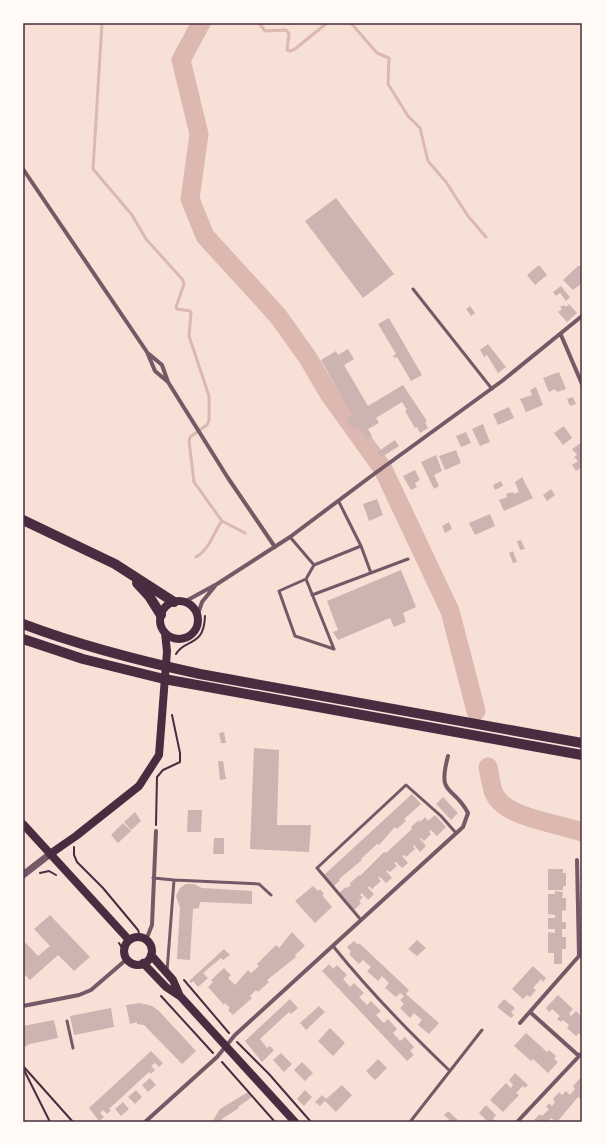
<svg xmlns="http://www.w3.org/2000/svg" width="605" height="1145" font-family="'Public Sans',sans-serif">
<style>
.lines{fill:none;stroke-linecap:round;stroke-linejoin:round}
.stream{stroke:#dcb8b0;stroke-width:3}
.river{stroke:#dcb8b0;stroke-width:19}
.building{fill:#ccb4b1}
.path{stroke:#4a2c40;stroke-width:2}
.service{stroke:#755966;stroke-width:3}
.minor{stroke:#755966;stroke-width:4}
.tertiary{stroke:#755966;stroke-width:7}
.secondary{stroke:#4a2c40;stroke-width:8}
.primary{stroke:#4a2c40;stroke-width:10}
.neatline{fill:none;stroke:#4a2c40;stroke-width:1.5}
</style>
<rect width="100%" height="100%" fill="#f7e1d7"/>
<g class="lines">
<path class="stream" d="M102,23L93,169L132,215L146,239L183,280L184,284L176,307L177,309L190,311L191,313L189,336L209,396V420L207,425L190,437L189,441L194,482L222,521L245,533
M259,23L265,31L286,30L289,34L287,50L290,51L295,49L327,23
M351,23L377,53L389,58L388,84L408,116L420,128L428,161L446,182L468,216L486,237
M196,557C210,549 213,533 222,521"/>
<path class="river" d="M201,23L181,60L199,134L190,199L205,236L278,316L308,358L329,394L383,469L450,611L476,711
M488,767C490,776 491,790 496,797C509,818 560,824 582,832"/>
</g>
<path class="building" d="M336,198L394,274L363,298L305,221Z
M539,265L547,275L535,285L527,275Z
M578,266H582V283L573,290L563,280Z
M561,286L570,297L566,301L560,293L556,296L553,292Z
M569,304L577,313L567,322L558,312L562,309L560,307L564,305L566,307Z
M470,306L475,313L471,316L466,309Z
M389,318L422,375L411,381L397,357L395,358L393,356L396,354L378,324Z
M488,344L506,367L498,373L487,355L484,357L480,350Z
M348,349L354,359L344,365L368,406L403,385L427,421L425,422L428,428L420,433L417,427L415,428L405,411L407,410L402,402L376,418L379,423L368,429L372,436L366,439L359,426L353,429L347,419L352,415L321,360L336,351L338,355Z
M559,372L566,389L557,392L555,389L549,392L543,378Z
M536,387L543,405L526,412L520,399L532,395L530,390Z
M573,397L576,404L570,406L567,399Z
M509,407L514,418L498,425L493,414Z
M483,424L490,442L480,446L472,429Z
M564,426L572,438L563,445L554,433Z
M466,432L471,443L461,447L456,436Z
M395,440L399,446L380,458L377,452Z
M582,442V467L576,471L572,465L578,461L574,457L577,455L572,449Z
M456,450L461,463L445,470L439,456Z
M436,455L442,471L434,475L439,486L434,489L421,462Z
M415,470L420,480L415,483L417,487L411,490L403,476Z
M522,477L533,498L504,511L499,500L507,497L506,494L513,492L514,494L519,492L515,482Z
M501,481L503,486L495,490L493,485Z
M551,489L555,495L547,501L543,495Z
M377,499L383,515L369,521L363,504Z
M490,514L495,526L475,535L469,523Z
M449,522L452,529L445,533L442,526Z
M521,540L525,549L520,550L517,541Z
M513,551L517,562L513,563L509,553Z
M401,570L416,607L403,613L406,622L394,627L390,618L338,640L333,632L338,630L327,601Z
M224,732L226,743H221L219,733Z
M254,748L279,750L277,825H311L309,852L250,849Z
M218,761H223L226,779L220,780Z
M412,794L421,804L404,819L406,821L397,829L395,827L379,845L377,844L361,859L362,860L339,879L340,880L334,886L324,875Z
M443,797L458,813L451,820L436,804Z
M188,810H202L201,832H187Z
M135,812L141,821L131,830L124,822Z
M435,815L446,827L437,836L431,830L429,832L431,834L424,841L421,838L420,839L426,846L420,852L414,845L413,846L415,849L406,857L404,855L402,856L408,863L402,868L396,862L394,863L397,866L390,872L387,870L386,871L392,878L386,883L380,877L378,878L381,881L372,889L369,886L368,888L374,894L368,900L362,893L360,895L363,897L359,901L361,903L354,910L339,893L346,887L347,888L351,885L350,883L359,875L360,876L384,852L386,853L412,829L411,827L419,820L420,822L425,817L428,821Z
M123,823L131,831L118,843L111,835Z
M214,838H224V854H213Z
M548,869H563V873H566V886H563V890H548Z
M186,884H194L202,888L252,891V904L200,902L199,908L193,909L190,960L177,959L180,908L176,896L180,888Z
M313,886L318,891L320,889L324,894L322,895L332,907L315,923L295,901Z
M555,891L563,892L562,898H566V910L562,911V922H566V929H562V937H566V949H562V964H554V953H548V932L555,933V929H548V918H555V915L548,914V894H555Z
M50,915L90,957L74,971L58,955L30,980L23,973V945L26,943L38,956L50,946L34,929Z
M292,932L305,946L295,955L296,957L267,980L269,982L258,992L256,990L250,996L252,998L233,1015L228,1010L230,1008L225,1003L224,1005L208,987L213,982L211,980L224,968L231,975L228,978L235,985L248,970L251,973L259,966L257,964L276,945L279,948Z
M417,940L426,948L417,956L408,949Z
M354,941L358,945L359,943L409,990L406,994L439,1023L429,1034L418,1025L422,1020L414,1013L410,1018L400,1008L404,1004L400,1000L404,996L400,993L396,997L385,988L389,983L382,976L378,981L367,971L371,967L363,960L359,964L349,954L351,952L347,947Z
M224,949L230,955L223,960L221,958L203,973L208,978L198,987L193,981L191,983L189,981Z
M329,964L333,969L337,965L347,975L343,979L350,987L354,983L364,993L359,997L367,1005L371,1001L381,1011L376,1015L384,1023L388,1019L397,1029L393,1033L400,1041L405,1037L414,1047L410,1051L414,1055L407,1061L322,971Z
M533,966L546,978L543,982L541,979L533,988L536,990L530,997L527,995L523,999L512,989Z
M558,995L573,1009L569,1014L571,1016L576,1011L582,1017V1037L579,1033L576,1036L567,1028L569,1025L563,1020L561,1022L557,1019L560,1016L552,1009L549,1012L546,1008Z
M290,999L298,1008L291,1014L289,1012L260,1039L267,1048L270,1046L274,1050L262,1062L245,1041Z
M504,999L515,1008L511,1012L514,1015L511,1018L497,1007Z
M140,1003L152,1006L159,1011L196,1051L182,1064L144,1025L137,1024V1022L130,1024L126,1005Z
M319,1006L325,1012L306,1030L300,1023Z
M111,1008L114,1027L74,1035L70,1016Z
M54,1020L58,1038L30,1044L23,1048V1026Z
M330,1028L345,1043L333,1056L318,1041Z
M526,1033L547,1052L549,1050L556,1056L554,1059L558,1062L548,1073L533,1059L531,1061L514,1046Z
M151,1051L163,1063L159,1067L155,1063L151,1066L155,1070L151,1074L149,1072L136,1084L109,1109L111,1110L107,1114L103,1110L100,1113L104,1117L99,1121L89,1108Z
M281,1053L292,1064L284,1072L273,1060Z
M378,1059L387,1068L375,1080L366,1071Z
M302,1062L313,1073L305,1081L294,1070Z
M515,1073L528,1085L525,1088L523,1086L516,1093L519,1095L503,1112L490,1100L506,1083L511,1088L513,1085L509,1080Z
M581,1077L582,1100L578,1097L557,1122L551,1118L548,1122H532L540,1114L542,1116L549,1109L546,1107L549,1103L552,1106L555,1102L553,1099L559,1092L562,1095L566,1091L570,1095L575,1089L573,1086Z
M150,1078L156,1085L148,1092L142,1085Z
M342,1085L352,1095L336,1112L325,1101L320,1106L315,1102L322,1095L326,1099Z
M136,1090L142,1097L135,1104L128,1097Z
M305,1090L312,1097L304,1106L297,1099Z
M248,1092L252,1097L238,1107L239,1108L222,1119L220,1122H212L220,1109Z
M123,1102L129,1109L121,1116L115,1109Z
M486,1105L496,1115L493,1119L495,1122H488L479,1113Z
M448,1111L460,1122H452L444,1115Z"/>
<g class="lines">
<path class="path" d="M176,654C185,638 204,648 205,616
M157,777L163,770L180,762V753L172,715
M156,825L157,777
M74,847V855L77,862L103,888L138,930L140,936
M40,873L49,871L56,875
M119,943L125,953
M184,980L229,1033
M161,996L213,1053
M237,1042L269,1074L311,1122
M222,1062L275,1122
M23,1066L73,1122
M23,1068L50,1122"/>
<path class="service" d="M413,289L492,389
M339,502L361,546L371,573
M290,537L314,565
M306,579L334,649L295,636L279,591L306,579L314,565L361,546
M312,595L408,559
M153,878L174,880
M361,920L317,868L406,785L441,816L456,833
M333,946C369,991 408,1031 450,1071
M167,971L174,880L259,884L271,895
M67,1021L73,1048
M410,1122L482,1030"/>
<path class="minor" d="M23,169L147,352L155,371L168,382
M561,335L582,384
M149,354L162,365L168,382L228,478L275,547
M184,602L217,584L290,537L370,477L502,381L582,316
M197,617L202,602L215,586
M146,940L152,925L156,831
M23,1006L79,995L91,990L127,959
M530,1012L579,1056
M520,1023L579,956L577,860
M145,1122L217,1057L235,1035L463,827L468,813C453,784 437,798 448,756
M517,1122L582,1053"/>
<path class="tertiary" d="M23,875L50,854"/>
<path class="secondary" d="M160 620a19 19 0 1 1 38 0a19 19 0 1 1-38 0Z
M23,824L129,940
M50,854L76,836L139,786L159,755L167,651L165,633
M124 951a14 14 0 1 1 28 0a14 14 0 1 1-28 0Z
M151,955L173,980L180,996
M143,963L166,987L181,997L295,1122"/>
<path class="primary" d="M23,520L115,564L174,602
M137,583L149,596L161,615
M23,624C81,646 140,661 200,674L582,743
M23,639L83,659L164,679L582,755"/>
</g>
<rect width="605" height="1145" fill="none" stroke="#fffaf5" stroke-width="48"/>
<rect x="24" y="24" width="557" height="1097" class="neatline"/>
</svg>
